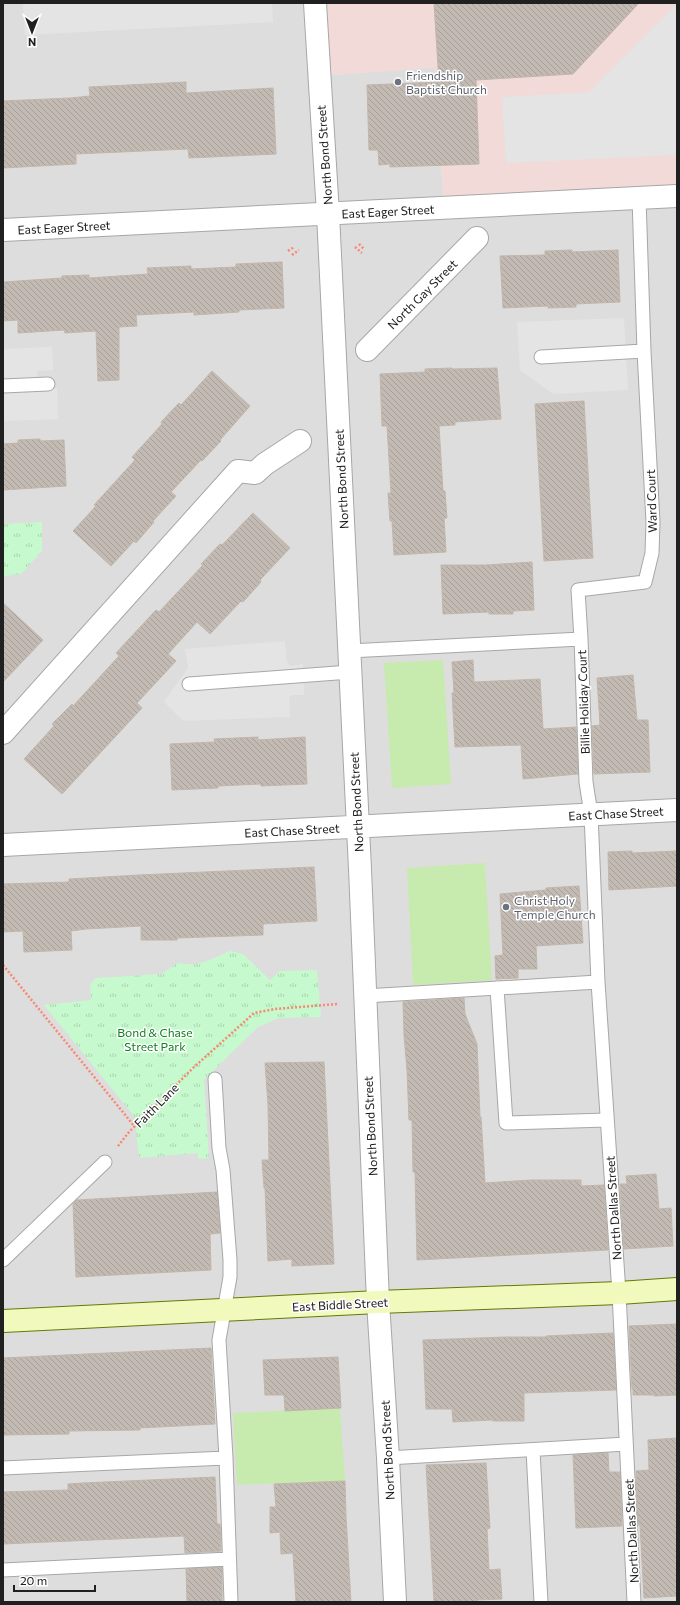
<svg xmlns="http://www.w3.org/2000/svg" width="680" height="1605" font-family="Commissioner,sans-serif">
<style>
.residential{fill:#dedddd}
.commercial{fill:#f1dad7}
.grass{fill:#c7eaae}
.park{fill:url(#park-tufts)}
.parking{fill:#e4e4e4}
.building{fill:url(#building-back-hatch);stroke:#c2b6a9}
.lines{fill:none;stroke-linecap:round;stroke-linejoin:round}
.lane-casing{stroke:#a7a7a7;stroke-width:15}
.street-casing{stroke:#a7a7a7;stroke-width:24}
.secondary-casing{stroke:#647906;stroke-width:24}
.path{stroke:#f88871;stroke-width:2.5;stroke-dasharray:2 2;stroke-linecap:butt}
.lane{stroke:#fff;stroke-width:13}
.street{stroke:#fff;stroke-width:22}
.secondary{stroke:#f2f9bd;stroke-width:22}
.worship-dot{fill:#6b7280;stroke:#fff;stroke-width:1.5}
.labels{text-anchor:middle;dominant-baseline:central;stroke-width:3;stroke-linejoin:round;paint-order:stroke}
.worship-label{font-size:12px;fill:#5b616d;stroke:#fff;text-anchor:start}
.street-label{font-size:12px;fill:#202020;stroke:#fff}
.park-label{font-size:12px;fill:#0d801e;stroke:#fff}
</style>
<defs>
<pattern id="park-tufts" width="24" height="20" patternUnits="userSpaceOnUse"><rect width="24" height="20" fill="#c6f9cd"/><path d="M3 7l-1-3M5 7V3M7 7l1-3M15 17l-1-3M17 17v-4M19 17l1-3" fill="none" stroke="#aad5b0"/></pattern>
<pattern id="building-back-hatch" width="6" height="6" patternUnits="userSpaceOnUse"><rect width="6" height="6" fill="#c2bab3"/><path d="M-1 5l2 2M0 0l6 6M5-1l2 2" fill="none" stroke="#a6a09a"/></pattern>
</defs>
<rect width="100%" height="100%" fill="#f1eee7"/>
<path class="residential" d="M3,3H316L320,76L435,67L444,208L677,193V1602H3Z"/>
<path class="commercial" d="M316,3H677V193L444,208L435,68L320,76Z"/>
<path class="grass" d="M443,660L451,784L392,788L384,663Z
M485,863L492,980L413,985L407,868Z
M340,1408L345,1481L237,1485L233,1413Z"/>
<path class="park" d="M42,522V551L21,574L3,576V524Z
M229,951L243,954L270,980L280,971L317,970L321,1017L279,1018L258,1027L204,1080L209,1158L198,1159V1153L139,1158L134,1116L44,1005L91,1000L90,984L96,978L162,974L177,963C198,967 211,960 229,951Z"/>
<path class="parking" d="M23,3H272L273,22L25,35Z
M677,4V155L506,163L502,97L589,92Z
M624,318L628,390L553,394L520,370L517,322Z
M52,347L53,370L37,371L38,389L57,388L58,419L3,421V349Z
M285,641L287,662L290,666L303,664L304,695H293L289,697L290,717L183,721L164,702L188,668L185,649Z"/>
<path class="building" d="M434,3H639L573,74L476,80L479,164L390,167V164L379,165L378,150H369L367,85L439,82Z
M186,82V93L273,88L276,154L189,158L188,149L76,154V164L3,168V101L70,98L90,96L89,87Z
M572,250V252L618,250L620,302L576,304V307L548,308V306L503,308L500,256L545,255V251Z
M282,262L284,308L239,310V312L194,315V312L136,315L137,326L119,327V380L98,381L96,331L65,333L64,330L18,333V320L3,321V282L62,278V276L89,275V278L148,274L147,268L191,266V269L236,267V264Z
M452,368V369L497,368L501,419L455,422V425L439,426L443,491H445L447,518H444L446,552L394,555L392,521H390L388,493H391L387,426H382L380,374L425,372V369Z
M212,371L250,406L220,440L221,441L202,461L201,460L171,492L176,496L153,521L154,522L136,543L134,541L111,566L73,531L96,506L94,505L135,460L132,457L162,424L161,422L179,403L181,405Z
M584,401L593,558L544,561L535,404Z
M40,439V441L64,440L66,486L3,490V444L18,443V440Z
M253,513L290,548L260,580L261,582L243,602L241,601L210,634L197,622L168,654L176,661L137,703L142,708L62,794L24,759L54,726L52,724L72,704L73,706L119,656L116,653L156,610L159,612L203,565L201,564L220,544L222,545Z
M532,562L534,610L513,611V614H489V612L443,614L441,565H486Z
M3,603L43,640L3,682Z
M473,660L474,682L540,679L543,729L576,727L578,774L523,779L521,745L455,747L452,693H454L452,662Z
M633,675L637,720H648L650,772L594,774L592,726L600,725L597,678Z
M258,737V740L305,737L307,784L261,786V784L239,785L218,786V788L172,790L170,744L215,742L214,739Z
M632,851V853L677,851V886L609,890L608,852Z
M314,867L317,921L263,924V935L177,938V940H141V926L86,929L71,931L72,950L24,952L23,931L3,932V884L69,882V879L139,875Z
M579,886L583,943L536,946L537,969H518V978L496,979L495,956L503,955L500,894L546,890V888Z
M464,998L465,1014L477,1044L480,1117H481L485,1183L530,1180H581V1186L604,1185L608,1250L417,1260L415,1172H413L412,1120H409L407,1070L404,1035L403,1002Z
M324,1062L334,1264L292,1266V1259L268,1261L265,1188H264L262,1160H269L268,1104L265,1063Z
M656,1174L659,1209L671,1208L673,1246L624,1249L620,1184H627L626,1176Z
M217,1192L220,1233L210,1234L211,1270L76,1277L73,1204L77,1200Z
M677,1324V1395L654,1396V1395H633V1389H632L629,1326Z
M613,1333L616,1390L524,1393V1421H493L492,1420L453,1422L452,1409H426L423,1340L505,1337H546V1336Z
M211,1348L215,1424L140,1428V1430L69,1431V1434L3,1435V1358Z
M338,1357L341,1408L285,1411L284,1395H265L263,1360Z
M677,1438V1596L644,1598L640,1525H638L636,1471L649,1470L648,1440Z
M608,1453L609,1472H620L622,1526L576,1528L573,1455Z
M486,1463L490,1528L487,1529L489,1570L500,1569L502,1599L477,1600V1602H434L426,1465Z
M215,1477L217,1524H220L221,1551L185,1553L184,1536L3,1544V1492L68,1490V1484L83,1483Z
M345,1481L346,1516L351,1602H296L293,1553L281,1554L280,1532L270,1533V1507H276L274,1484Z
M222,1567V1602H187L186,1569Z"/>
<g class="lines">
<defs>
<path id="lane" d="M541,357L644,351
M3,386L48,384
M349,651L581,639
M189,684L350,672
M497,988L506,1123L607,1120
M365,996L598,982
M215,1079L219,1148L223,1170L230,1260V1277L219,1340L226,1458L231,1602
M3,1260L105,1162
M533,1450L541,1602
M388,1458L626,1444
M3,1468L226,1458
M3,1570L229,1559
M634,1602L619,1293L598,982L591,814L586,782L581,639L578,590L645,582L652,553L653,522L644,351L639,198"/>
<path id="street" d="M315,3L328,214L360,869L378,1302L388,1458L395,1602
M3,230L677,196
M367,350L477,238
M3,733L238,471L255,473L265,464L300,441
M3,845L677,810"/>
<path id="secondary" d="M3,1321L378,1302L619,1293L677,1289"/>
</defs>
<use href="#lane" class="lane-casing"/>
<use href="#street" class="street-casing"/>
<use href="#secondary" class="secondary-casing"/>
<path class="path" d="M359,244L364,249
M355,247L362,253
M288,251L294,247
M292,255L299,250
M3,965L135,1127
M118,1146L129,1132L193,1068L254,1013L275,1009L337,1004"/>
<use href="#lane" class="lane"/>
<use href="#street" class="street"/>
<use href="#secondary" class="secondary"/>
</g>
<g class="worship-dot">
<circle cx="398" cy="82" r="4"/>
<circle cx="506" cy="907" r="4"/>
</g>
<g class="labels">
<g class="worship-label">
<text x="406" y="75">Friendship<tspan x="406" dy="14">Baptist Church</tspan></text>
<text x="514" y="900">Christ Holy<tspan x="514" dy="14">Temple Church</tspan></text>
</g>
<g class="street-label">
<text transform="translate(324 155) rotate(-94)">North Bond Street</text>
<text transform="translate(388 211) rotate(-3)">East Eager Street</text>
<text transform="translate(64 227) rotate(-3)">East Eager Street</text>
<text transform="translate(422 294) rotate(-45)">North Gay Street</text>
<text transform="translate(341 479) rotate(-93)">North Bond Street</text>
<text transform="translate(651 501) rotate(-92)">Ward Court</text>
<text transform="translate(583 702) rotate(-92)">Billie Holiday Court</text>
<text transform="translate(356 802) rotate(-93)">North Bond Street</text>
<text transform="translate(616 813) rotate(-3)">East Chase Street</text>
<text transform="translate(292 830) rotate(-3)">East Chase Street</text>
<text transform="translate(156 1105) rotate(-45)">Faith Lane</text>
<text transform="translate(370 1126) rotate(-93)">North Bond Street</text>
<text transform="translate(613 1208) rotate(-94)">North Dallas Street</text>
<text transform="translate(340 1304) rotate(-3)">East Biddle Street</text>
<text transform="translate(387 1450) rotate(-93)">North Bond Street</text>
<text transform="translate(631 1531) rotate(-93)">North Dallas Street</text>
</g>
<g class="park-label">
<text x="155" y="1032">Bond &amp; Chase<tspan x="155" dy="14">Street Park</tspan></text>
</g>
</g>
<rect width="680" height="1605" fill="none" stroke="#202020" stroke-width="8"/>
<g transform="translate(32 32) rotate(180)" stroke="#ffffff" stroke-width="3" paint-order="stroke">
<path d="M0-3L7 15L0 10L-7 15Z" fill="#202020"/>
<text y="-6" font-size="11" font-weight="bold" text-anchor="middle" fill="#202020">N</text>
</g>
<path d="M14 1585v6h81v-6" fill="none" stroke="#202020" stroke-width="2"/>
<text x="20" y="1585" font-size="12" fill="#202020" stroke="#ffffff" stroke-width="3" paint-order="stroke">20 m</text>
</svg>
